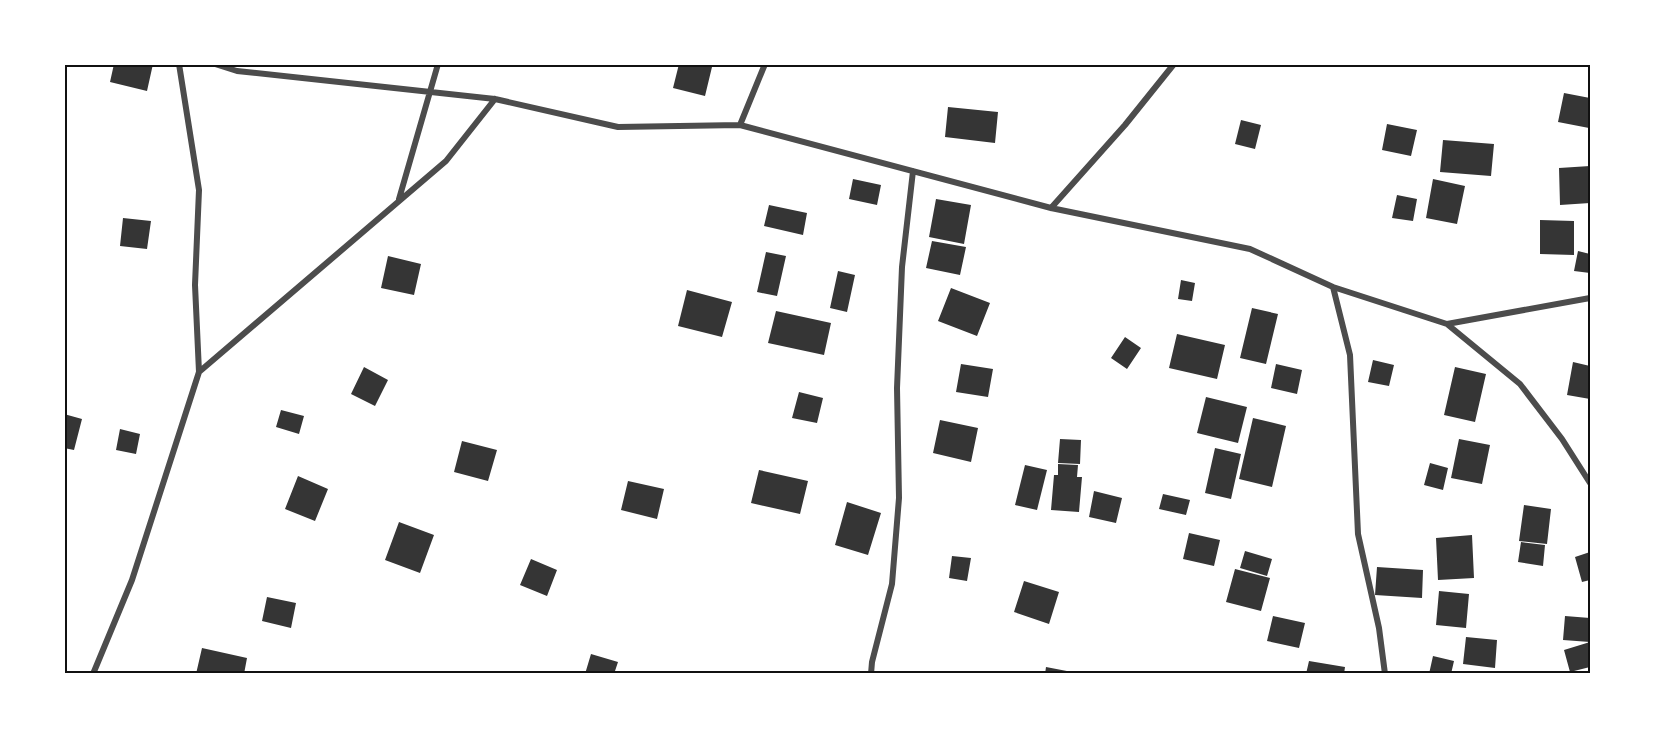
<svg xmlns="http://www.w3.org/2000/svg" width="1655" height="738" font-family="'Public Sans',sans-serif">
<style>
.building{fill:#353535}
.lines{fill:none;stroke-linecap:round;stroke-linejoin:round}
.minor{stroke:#4c4c4c;stroke-width:6}
.neatline{fill:none;stroke:#111;stroke-width:2}
</style>
<rect width="100%" height="100%" fill="#fff"/>
<path class="building" d="M114,64H153L147,91L110,82Z
M679,64H699L712,67L705,96L673,88Z
M1564,93L1590,98L1589,128L1558,122Z
M948,107L998,112L995,143L945,137Z
M1241,120L1261,125L1255,149L1235,144Z
M1387,124L1417,130L1411,156L1382,150Z
M1443,140L1494,144L1491,176L1440,172Z
M1590,166V203L1560,205L1559,168Z
M853,179L881,185L877,205L849,199Z
M1433,179L1465,186L1457,224L1426,218Z
M1397,195L1417,199L1413,221L1392,218Z
M936,199L971,205L964,244L929,237Z
M769,205L807,213L803,235L764,226Z
M123,218L151,221L147,249L120,246Z
M1540,220L1574,221V255L1540,254Z
M932,241L966,247L960,275L926,268Z
M1578,251L1590,254V273L1574,271Z
M766,252L786,256L777,296L757,292Z
M388,256L421,264L414,295L381,288Z
M838,271L855,275L847,312L830,308Z
M1181,280L1195,283L1192,301L1178,299Z
M951,288L990,303L977,336L938,321Z
M687,290L732,302L722,337L678,326Z
M1252,308L1278,314L1266,364L1240,358Z
M776,311L831,323L824,355L768,343Z
M1177,334L1225,345L1217,379L1169,368Z
M1125,337L1141,348L1127,369L1111,358Z
M1373,360L1394,365L1389,386L1368,382Z
M1573,362L1590,366V399L1567,395Z
M961,364L993,369L988,397L956,392Z
M1276,364L1302,370L1297,394L1271,388Z
M364,367L388,380L375,406L351,394Z
M1455,367L1486,374L1475,422L1444,415Z
M799,392L823,398L817,423L792,418Z
M1206,397L1247,407L1238,443L1197,433Z
M281,410L304,416L299,434L276,427Z
M64,414L82,419L74,450L64,448Z
M1253,418L1286,426L1272,487L1239,479Z
M940,420L978,428L971,462L933,453Z
M120,429L140,434L136,454L116,450Z
M1060,439L1081,440L1080,464L1058,463Z
M1459,439L1490,445L1482,484L1451,478Z
M462,441L497,450L488,481L454,472Z
M1215,448L1241,454L1231,499L1205,493Z
M1430,463L1448,468L1443,490L1424,485Z
M1058,464L1078,465L1077,477H1082L1079,512L1051,510L1054,475H1058Z
M1025,465L1047,470L1037,510L1015,505Z
M759,470L808,481L800,514L751,503Z
M298,476L328,489L315,521L285,509Z
M628,481L664,489L657,519L621,510Z
M1094,491L1122,498L1116,523L1089,517Z
M1163,494L1190,500L1186,515L1159,509Z
M847,502L881,513L868,555L835,545Z
M1524,505L1551,509L1547,544L1519,541Z
M399,522L434,535L420,573L385,560Z
M1189,533L1220,540L1214,566L1183,559Z
M1472,535L1474,578L1438,580L1436,538Z
M1521,542L1545,545L1543,566L1518,562Z
M1245,551L1272,559L1267,576L1240,568Z
M1590,552V580L1582,582L1575,557Z
M952,556L971,558L967,581L949,578Z
M531,559L557,570L547,596L520,585Z
M1377,567L1423,570L1422,598L1375,595Z
M1235,569L1270,578L1261,611L1226,602Z
M1024,581L1059,592L1049,624L1014,612Z
M1439,591L1469,594L1466,628L1436,625Z
M267,597L296,603L291,628L262,621Z
M1273,616L1305,623L1299,648L1267,641Z
M1565,616L1590,618V642L1563,640Z
M1466,637L1497,640L1495,668L1463,664Z
M1590,642V667L1570,672L1564,650Z
M202,648L247,658L244,674H196Z
M591,654L618,662L614,674H585Z
M1433,656L1454,661L1451,674H1429Z
M1309,661L1345,667L1344,674H1306Z
M1046,667L1072,672V674H1045Z"/>
<g class="lines">
<path class="minor" d="M215,64L237,71L495,99L618,127L740,125L1051,208L1250,249L1333,287L1447,324L1520,384L1562,439L1590,483
M740,125L765,64
M399,199L438,64
M1051,208L1125,125L1174,64
M1333,287L1350,355L1358,534L1379,628L1385,674
M1447,324L1590,298
M199,372L446,161L495,99
M93,674L132,580L199,372L195,285L199,190L179,64
M871,674L872,662L892,584L899,498L897,388L902,267L913,171"/>
</g>
<rect width="1655" height="738" fill="none" stroke="#ffffff" stroke-width="132"/>
<rect x="66" y="66" width="1523" height="606" class="neatline"/>
</svg>
